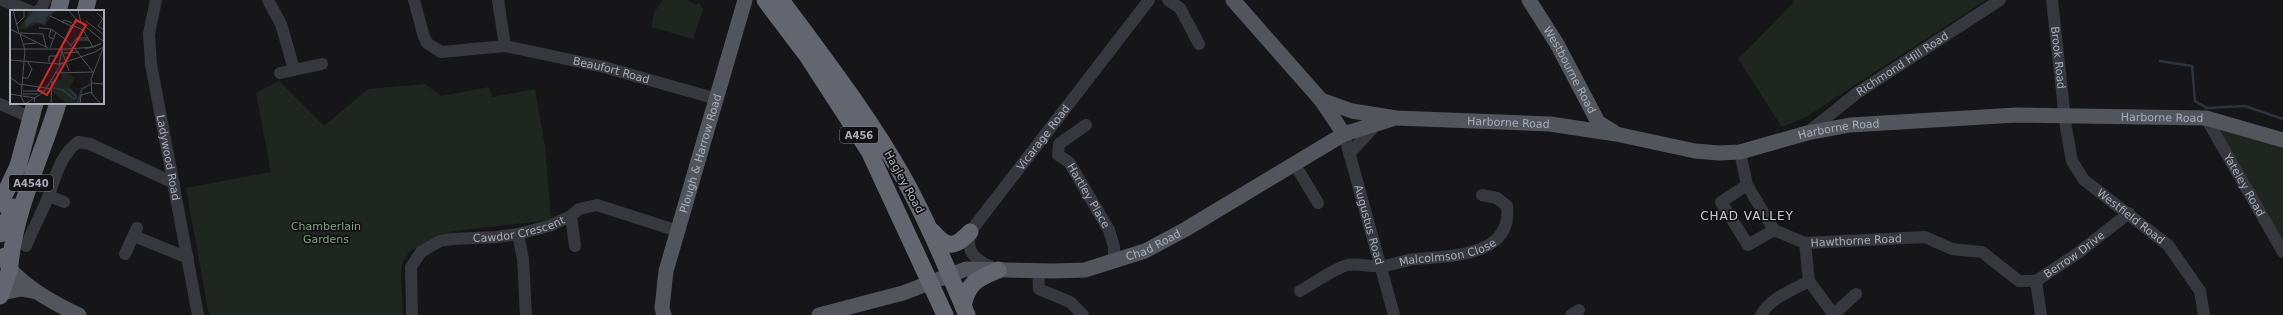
<svg xmlns="http://www.w3.org/2000/svg" width="2283" height="315" font-family="'DejaVu Sans',sans-serif">
<style>
.green{fill:#1e261f}
.lines{fill:none;stroke-linecap:round;stroke-linejoin:round}
.stream{stroke:#2c353c;stroke-width:2.5}
.minor{stroke:#37383d;stroke-width:12}
.major{stroke:#53555c;stroke-width:15}
.highway{stroke:#63666e;stroke-width:17}
.labels{text-anchor:middle;dominant-baseline:central;stroke-width:3.5;stroke-linejoin:round;paint-order:stroke}
.shield{fill:#111113;stroke:#7b7e86;stroke-width:1}
.shield-label{font-size:10px;font-weight:bold;fill:#a8adb8}
.street-label{font-size:11px;fill:#a8adb8;stroke:#111113}
.park-label{font-size:11px;fill:#7fa381;stroke:#111113}
.neighbourhood-label{font-size:12px;letter-spacing:1px;fill:#c9ccd4;stroke:#111113}
.inset-river{fill:none;stroke:#2c353c;stroke-width:2}
.inset-road{fill:none;stroke:#505258;stroke-width:1}
.view{fill:#d62828;fill-opacity:0.15;stroke:#d62828;stroke-width:2}
.inset-edge{fill:none;stroke:#a8adb8;stroke-width:2}
</style>
<rect width="100%" height="100%" fill="#161618"/>
<path class="green" d="M663,0H687L695,5L699,3L703,9L693,39L651,27L655,11Z
M1792,0H1986L1806,117L1782,127L1738,59L1793,3Z
M279,81L324,126L368,89L425,84L441,96L489,87L492,97L535,89L545,146L551,220L453,231L410,251L403,262L401,273L403,315H209L186,188L271,172L256,93Z
M2218,128L2272,142L2283,148V240Z"/>
<g class="lines">
<path class="stream" d="M2160,61L2192,66L2195,101L2207,108L2245,106L2283,119"/>
<g class="minor">
<path d="M2,0L30,11"/>
<path id="s1" d="M156,0L149,34L151,64L198,315"/>
<path d="M268,0L281,24L294,69"/>
<path id="s2" d="M414,0L424,37L427,43L441,52L505,46L604,67L717,99"/>
<path d="M498,0L505,46"/>
<path d="M1168,0L1180,8L1199,44"/>
<path id="s3" d="M2052,0L2066,128L2072,161L2084,180L2168,245L2200,291L2204,315"/>
<path d="M37,11L41,9L45,0"/>
<path d="M280,73L322,64"/>
<path d="M0,104L32,118"/>
<path id="s4" d="M2206,118L2283,252"/>
<path id="s5" d="M1086,125L1059,144L1058,155L1069,162L1109,230L1114,247V261"/>
<path id="s6" d="M1807,133L1857,93L2000,0"/>
<path id="s7" d="M1344,134L1394,315"/>
<path id="s8" d="M1740,152L1747,185L1774,230L1805,243L1925,237L1952,249L1982,252L2019,281H2036L2078,253L2129,213"/>
<path d="M1349,154L1377,124"/>
<path d="M1294,163L1318,203"/>
<path d="M1747,185L1721,202L1748,245L1774,230"/>
<path d="M49,196L64,202"/>
<path d="M571,216L575,246"/>
<path d="M518,234L523,259L526,315"/>
<path d="M134,236L188,258"/>
<path d="M1805,243L1809,281L1834,315"/>
<path d="M26,246C33,229 42,212 49,195C56,175 60,156 78,142L90,144L174,183"/>
<path d="M125,254L137,228"/>
<path id="s9" d="M994,268C977,261 965,253 970,232L1149,0"/>
<path d="M1038,271L1039,289L1070,302L1083,315"/>
<path d="M2036,281L2041,315"/>
<path id="s10" d="M1300,291C1311,285 1338,266 1348,265C1358,263 1369,267 1379,266C1389,266 1399,262 1409,260C1444,255 1513,260 1507,206L1497,198L1482,195"/>
<path d="M1834,314L1856,294"/>
<path id="s11" d="M412,315L411,267L421,252L440,241L452,239L496,237L518,234L549,226L571,216L579,209L597,205L678,231"/>
<path d="M1571,315L1579,310"/>
<path d="M1761,315C1770,298 1793,290 1809,281"/>
</g>
<g class="major">
<path d="M1233,0L1321,100L1344,134"/>
<path id="s12" d="M1529,0L1557,44L1598,122L1614,132"/>
<path id="s13" d="M1321,100L1352,111L1396,118L1550,124L1616,134L1695,151L1719,153L1740,152L1807,133L1850,125L2016,115L2206,118L2283,140"/>
<path d="M10,269C28,289 55,304 79,315"/>
<path d="M2,293L21,289L37,292"/>
<path id="s14" d="M664,315L662,308L666,271L745,0"/>
<path id="s15" d="M819,315L903,293L966,269L1054,271L1085,270L1107,263L1145,251L1186,229L1344,134L1392,119"/>
</g>
<path class="highway" d="M765,0L808,57L869,151L945,315
M781,0C823,57 868,115 903,177C928,222 947,269 967,315
M58,11L61,0
M85,11L88,0
M0,204L18,166L35,103
M932,231C947,248 954,249 970,232
M0,234L14,207
M10,265C15,209 42,156 58,103
M0,296L10,269L5,256
M963,306C968,282 977,279 998,270"/>
</g>
<g class="labels">
<g class="shield">
<rect x="840" y="127" width="38" height="16" rx="3"/>
<rect x="9" y="175" width="44" height="16" rx="3"/>
</g>
<g class="shield-label">
<text x="859" y="135">A456</text>
<text x="31" y="183">A4540</text>
</g>
<g class="street-label">
<text stroke="none"><textPath href="#s3" startOffset="58">Brook Road</textPath></text>
<text stroke="none"><textPath href="#s6" startOffset="118">Richmond Hill Road</textPath></text>
<text stroke="none"><textPath href="#s2" startOffset="235">Beaufort Road</textPath></text>
<text stroke="none"><textPath href="#s12" startOffset="81">Westbourne Road</textPath></text>
<text stroke="none"><textPath href="#s13" startOffset="850">Harborne Road</textPath></text>
<text stroke="none"><textPath href="#s13" startOffset="190">Harborne Road</textPath></text>
<text stroke="none"><textPath href="#s13" startOffset="526">Harborne Road</textPath></text>
<text stroke="none"><textPath href="#s9" startOffset="168">Vicarage Road</textPath></text>
<text stroke="none"><textPath href="#s14" startOffset="167">Plough &amp; Harrow Road</textPath></text>
<text stroke="none"><textPath href="#s1" startOffset="160">Ladywood Road</textPath></text>
<text transform="translate(904 182) rotate(61)">Hagley Road</text>
<text stroke="none"><textPath href="#s4" startOffset="77">Yateley Road</textPath></text>
<text stroke="none"><textPath href="#s5" startOffset="96">Hartley Place</textPath></text>
<text stroke="none"><textPath href="#s3" startOffset="244">Westfield Road</textPath></text>
<text stroke="none"><textPath href="#s7" startOffset="94">Augustus Road</textPath></text>
<text stroke="none"><textPath href="#s11" startOffset="168">Cawdor Crescent</textPath></text>
<text stroke="none"><textPath href="#s8" startOffset="171">Hawthorne Road</textPath></text>
<text stroke="none"><textPath href="#s15" startOffset="346">Chad Road</textPath></text>
<text stroke="none"><textPath href="#s10" startOffset="156">Malcolmson Close</textPath></text>
<text stroke="none"><textPath href="#s8" startOffset="410">Berrow Drive</textPath></text>
</g>
<g class="park-label">
<text x="326" y="226">Chamberlain<tspan x="326" dy="13">Gardens</tspan></text>
</g>
<g class="neighbourhood-label">
<text x="1747" y="216">CHAD VALLEY</text>
</g>
</g>
<g transform="translate(10 10)">
<rect width="94" height="94" fill="#161618"/>
<path d="M17,0H46L35,16L28,13L16,19H8L18,5ZM52,62L65,68L59,78L67,84L65,94H57L43,82L42,68L46,70L51,69Z" fill="#1e261f"/>
<path d="M24,0H45V1L36,8L35,14L24,12L15,17V11Z" fill="#2c353c"/>
<path class="inset-river" d="M43,78L53,80L65,90M58,78L66,86V89M13,84H28M67,94L72,79L81,74"/>
<path class="inset-road" d="M3,0L9,23M58,0L67,10M68,0L71,13L93,31M87,3L93,9L88,16L94,20M40,6L61,16M76,11L94,25M52,13L54,10L62,13M7,14L14,7V0M62,15L73,20L83,37M29,18L41,19L55,29M0,19L38,38M41,19L39,27L44,29M10,23L33,24L36,37M10,24L15,40L11,87L15,94M55,29L64,39M66,30H79M14,34L26,33M61,35L67,28H78M40,38L46,22M0,39H57L84,37L91,33M65,39L83,62M75,39L91,34M52,41L59,61M54,43L69,42M0,50L49,54M39,52V46H46M50,54L85,42L93,37M49,56L53,33L61,16L68,11M45,63L83,62M0,67L9,74L42,79M13,68H18L22,59L17,51M82,73L94,74M13,81H34M0,84L25,88L24,92M15,94L34,82L51,54M41,94L42,71M70,94L71,85L82,82M91,94L82,84L81,69L94,36"/>
<path class="view" d="M66,10L76,15L37,85L28,80Z"/>
<rect width="94" height="94" class="inset-edge"/>
</g>
</svg>
